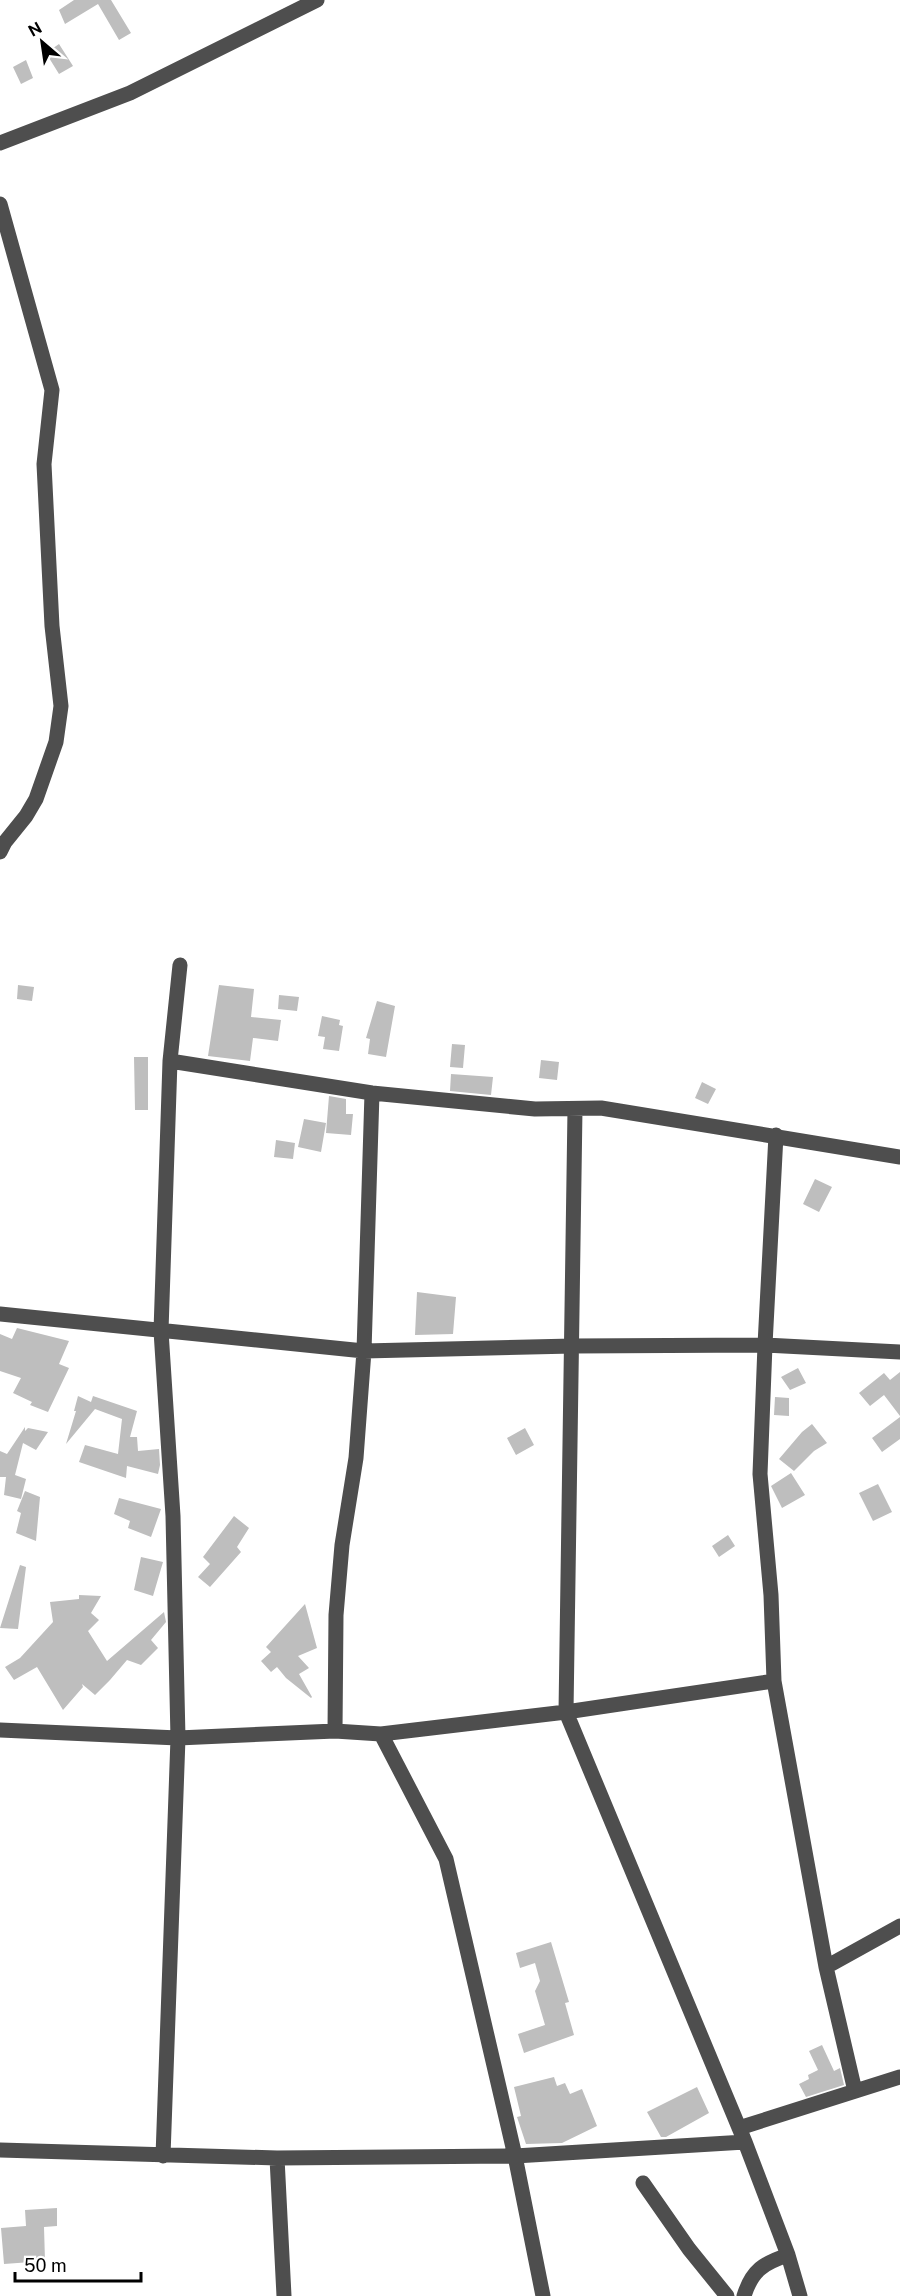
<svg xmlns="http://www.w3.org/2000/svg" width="900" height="2296" font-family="'Public Sans',sans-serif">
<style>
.building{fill:#bebebe}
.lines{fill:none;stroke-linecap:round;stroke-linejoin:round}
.minor{stroke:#4e4e4e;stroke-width:15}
</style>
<rect width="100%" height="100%" fill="#fff"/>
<path class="building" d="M74,0H111L131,33L119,40L98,4L65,24L59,10Z
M59,44L73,66L59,74L46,53Z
M26,60L33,78L21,84L13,67Z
M18,985L34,987L32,1001L17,999Z
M219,985L254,989L251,1017L281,1020L278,1041L253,1038L250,1061L208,1056Z
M279,995L299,997L297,1011L278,1009Z
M377,1001L395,1006L386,1057L368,1054L370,1039L366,1038Z
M322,1016L340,1020L339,1025L343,1026L339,1051L323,1049L325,1037L318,1036Z
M452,1044L465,1045L463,1068L450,1067Z
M134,1057H148V1110H135Z
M541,1060L559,1062L557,1080L539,1078Z
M451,1074L493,1077L491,1095L450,1091Z
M702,1082L716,1089L708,1104L695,1098Z
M329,1096L346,1099V1114H353L351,1135L326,1133Z
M304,1119L326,1123L321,1152L298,1147Z
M276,1140L295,1143L293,1159L274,1157Z
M815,1179L832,1187L819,1212L803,1204Z
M417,1292L456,1297L453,1334L415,1335Z
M17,1328L69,1341L59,1364L69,1368L48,1412L30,1405L32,1402L13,1393L21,1378L0,1371V1334L12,1339Z
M798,1368L806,1383L790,1390L781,1377Z
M900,1372V1416L884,1395L870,1406L859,1393L884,1373L890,1380Z
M78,1396L91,1402L93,1396L137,1411L130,1437H137L138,1451L159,1449L160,1465L158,1474L127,1466L126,1478L79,1462L85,1445L118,1454L122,1419L95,1409L66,1444L76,1411H74Z
M775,1397L789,1398V1416L774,1415Z
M900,1417V1439L882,1452L872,1438Z
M812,1424L827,1443L814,1451L794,1471L779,1459L802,1432Z
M25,1427V1431L28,1428L48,1432L36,1450L23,1443L15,1475L26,1479L21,1499L4,1495L6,1477H0V1451L7,1454Z
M525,1428L534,1445L516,1455L507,1438Z
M791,1473L805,1495L782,1508L771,1486Z
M878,1484L892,1512L873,1521L859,1493Z
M25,1491L40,1497L36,1541L16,1533L21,1513L17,1511Z
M119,1498L161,1509L151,1537L128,1528L130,1521L114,1514Z
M234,1516L249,1528L237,1547L241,1552L210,1587L198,1577L210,1564L203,1557Z
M728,1535L735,1546L719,1557L712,1546Z
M141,1557L163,1562L153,1596L134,1590Z
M20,1565L26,1567L18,1629L0,1628Z
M79,1595L101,1596L91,1613L99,1620L88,1631L107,1661L164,1612L166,1622L151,1640L158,1648L141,1665L127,1660L110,1680L95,1695L82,1684L83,1687L63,1710L37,1667L14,1680L5,1667L20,1658L53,1622L50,1602L79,1599Z
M305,1604L317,1648L298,1656L309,1668L299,1674L312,1697L311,1698L286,1678L277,1667L271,1672L261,1661L271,1652L266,1647Z
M551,1942L569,2002L565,2003L574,2035L524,2053L518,2034L545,2025L535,1991L540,1981L535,1963L520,1968L516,1953Z
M822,2045L834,2071L840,2068L844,2085L806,2097L799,2084L809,2079L808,2075L818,2070L809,2051Z
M554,2077L557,2086L565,2083L570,2094L582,2089L597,2126L562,2143L526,2144L517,2117L521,2116L514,2087Z
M697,2087L709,2113L666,2137H661L647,2112Z
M57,2208V2226L44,2227L45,2261L4,2264L1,2228L26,2226L25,2210Z"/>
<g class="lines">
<path class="minor" d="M0,143L130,93L317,0
M0,204L52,390L44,464L52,626L61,706L56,742L36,799L26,816L5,842L0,852
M170,1061L372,1093L535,1109L601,1108L900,1157
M575,1109L566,1712L745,2142L788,2255L800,2296
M0,1314L364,1351L573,1346L765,1345L900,1352
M774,1681L771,1595L760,1474L765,1345L776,1135
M0,1730L178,1738L335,1731L381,1734L566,1712L774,1681L826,1967L855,2091
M335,1731L336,1615L342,1545L356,1458L364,1351L372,1093
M381,1734L446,1859L515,2156L543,2296
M826,1967L900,1926
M739,2128L900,2077
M0,2150L277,2158L515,2156L745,2142
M163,2156L178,1738L173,1516L161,1331L170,1061L180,965
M277,2158L284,2296
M643,2183L689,2249L727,2296
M744,2296C752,2270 764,2263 788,2255"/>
</g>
<g transform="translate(42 42) rotate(331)" stroke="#ffffff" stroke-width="4.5" paint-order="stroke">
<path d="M0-4.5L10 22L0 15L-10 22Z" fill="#000000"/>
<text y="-9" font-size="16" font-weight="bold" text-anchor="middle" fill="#000000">N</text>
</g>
<path d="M15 2272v9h126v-9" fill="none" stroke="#000000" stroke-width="3"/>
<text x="24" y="2272" font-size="18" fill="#000000" stroke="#ffffff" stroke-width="4.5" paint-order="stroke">50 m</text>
</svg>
